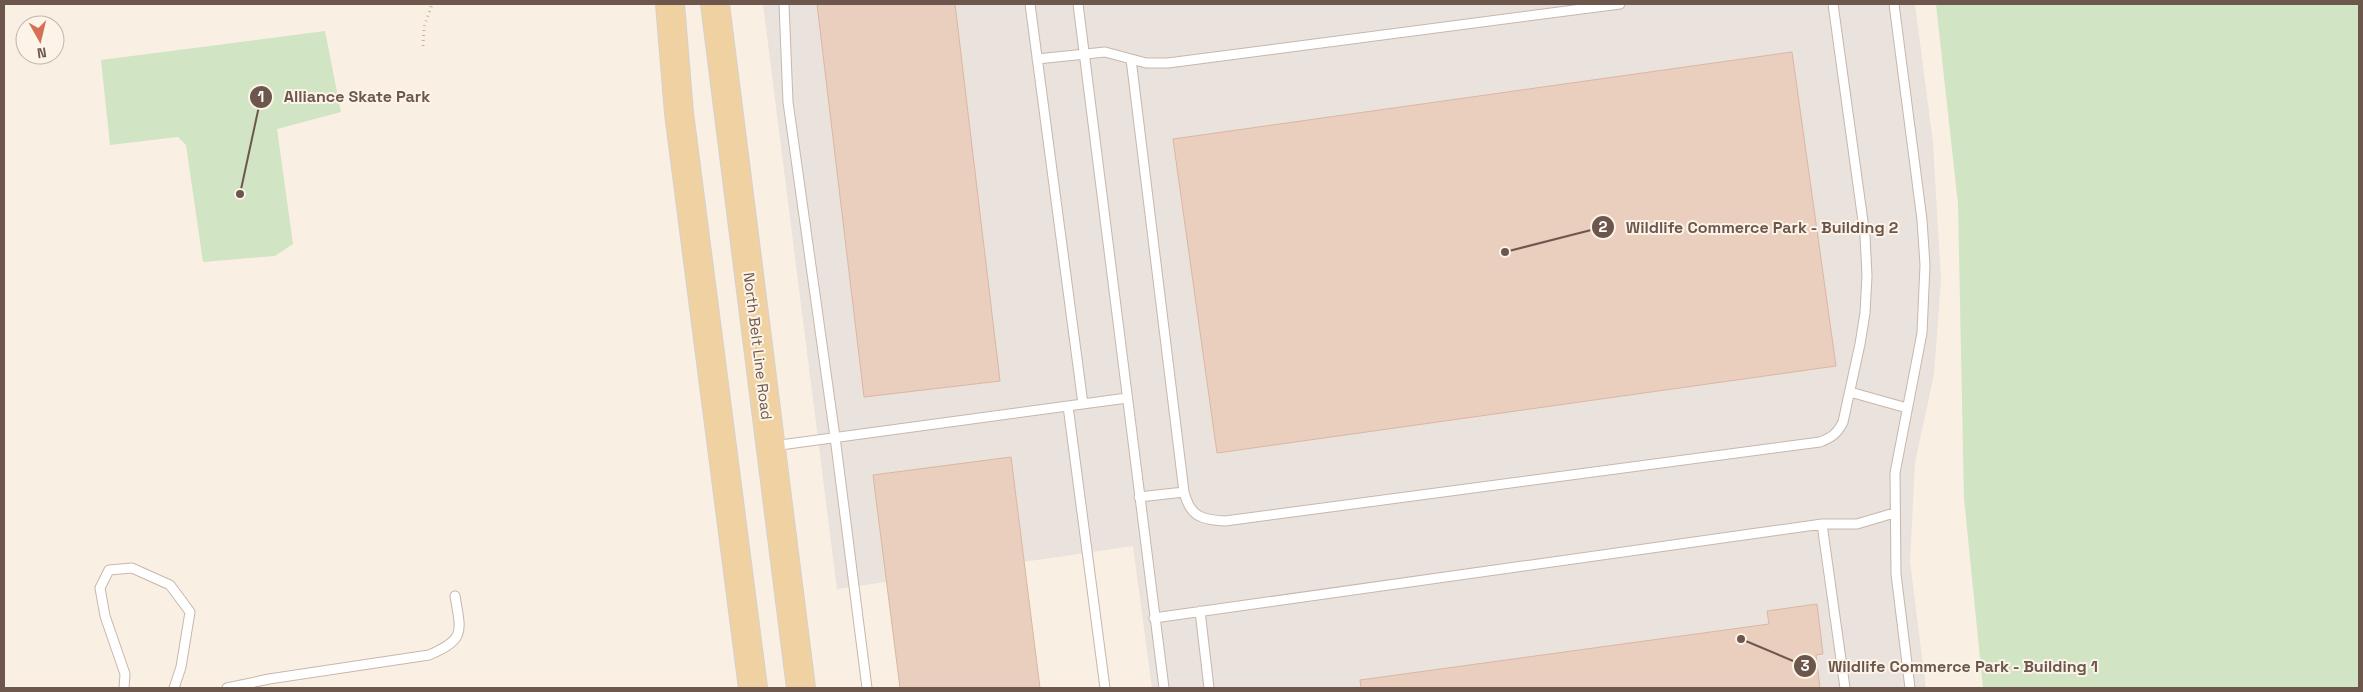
<svg xmlns="http://www.w3.org/2000/svg" width="2363" height="692" font-family="'Space Grotesk',sans-serif">
<style>
.industrial{fill:#e9e2dd}
.green{fill:#d1e4c3}
.building{fill:#ebcfbe;stroke:#dbb6a0}
.lines{fill:none;stroke-linecap:round;stroke-linejoin:round}
.lane-casing{stroke:#c8b7ab;stroke-width:11}
.primary-casing{stroke:#d6d0cd;stroke-width:30}
.path{stroke:#cfb2a1;stroke-width:3;stroke-dasharray:1 4;stroke-linecap:butt}
.lane{stroke:#fff;stroke-width:9}
.primary{stroke:#f0d2a2;stroke-width:28}
.labels{text-anchor:middle;dominant-baseline:central;stroke-width:4;stroke-linejoin:round;paint-order:stroke}
.street-label{font-size:15px;fill:#6d574c;stroke:#fcf4e8}
.leader{fill:none;stroke:#6d574c;stroke-width:2}
.callout-dot{fill:#6d574c;stroke:#fcf4e8;stroke-width:2}
.mark-label{font-size:15px;text-anchor:middle;font-weight:bold;fill:#fff}
.callout-label{font-size:16px;text-anchor:middle;font-weight:bold;fill:#6d574c;stroke:#fcf4e8;stroke-width:4;stroke-linejoin:round;paint-order:stroke}
</style>
<rect width="100%" height="100%" fill="#f9f0e3"/>
<path class="industrial" d="M763,4H1915L1933,143L1941,280L1934,374L1915,463L1910,562L1926,688H1152L1133,546L837,589Z"/>
<path class="green" d="M1936,4H2359V688H1983L1964,498L1958,204Z
M325,31L341,112L277,129L293,244L275,256L203,262L186,145L178,137L110,145L101,60Z"/>
<path class="building" d="M817,4H955L1000,381L864,397Z
M1792,52L1836,366L1217,453L1173,139Z
M1011,457L1040,688H900L873,475Z
M1817,604L1823,654L1816,655L1820,688H1361L1360,680L1769,624L1767,611Z"/>
<g class="lines">
<defs>
<path id="lane" d="M784,4L788,102L835,437L867,688
M1030,4L1083,404
M1078,4L1164,688
M1894,4L1922,220L1925,265L1922,333L1895,473L1896,574L1910,688
M1037,59L1105,52L1146,63H1168L1620,4
M1131,59L1184,492C1190,516 1201,520 1225,521L1820,442C1832,437 1837,434 1843,422L1860,344L1865,313L1867,276L1865,236L1833,4
M1850,392L1907,408
M1068,406L1105,688
M773,446L1127,398
M1139,497L1184,492
M1200,611L1209,688
M1154,618L1822,524
M124,688L125,674L105,616L100,588L109,570L132,568L170,585L190,612L181,667L174,688
M227,688L269,679L429,655C466,639 461,632 455,596
M1845,688L1822,524H1857L1894,513"/>
<path id="primary" d="M670,4L679,113L753,688
M715,4L801,688"/>
</defs>
<use href="#lane" class="lane-casing"/>
<use href="#primary" class="primary-casing"/>
<path class="path" d="M423,46L424,27L432,4"/>
<use href="#lane" class="lane"/>
<use href="#primary" class="primary"/>
</g>
<g class="labels">
<g class="street-label">
<text transform="translate(758 346) rotate(83)">North Belt Line Road</text>
</g>
</g>
<path class="leader" d="M240 194L261 97M1505 252L1603 227M1741 639L1805 666"/>
<g class="callout-dot">
<circle cx="240" cy="194" r="5"/>
<circle cx="1505" cy="252" r="5"/>
<circle cx="1741" cy="639" r="5"/>
<circle cx="261" cy="97" r="12"/>
<circle cx="1603" cy="227" r="12"/>
<circle cx="1805" cy="666" r="12"/>
</g>
<g class="mark-label">
<text x="261" y="102">1</text>
<text x="1603" y="232">2</text>
<text x="1805" y="671">3</text>
</g>
<g class="callout-label">
<text x="357" y="102">Alliance Skate Park</text>
<text x="1762" y="233">Wildlife Commerce Park - Building 2</text>
<text x="1963" y="672">Wildlife Commerce Park - Building 1</text>
</g>
<rect width="2363" height="692" fill="none" stroke="#6d574c" stroke-width="10"/>
<g transform="translate(40 40) rotate(172)"><circle r="24" fill="#fcf4e8" stroke="#c3b5aa"/>
<path d="M0-4L9 19L0 12L-9 19Z" fill="#d56f56"/>
<text y="-8" font-size="14" font-weight="bold" text-anchor="middle" fill="#6d574c">N</text>
</g>
</svg>
